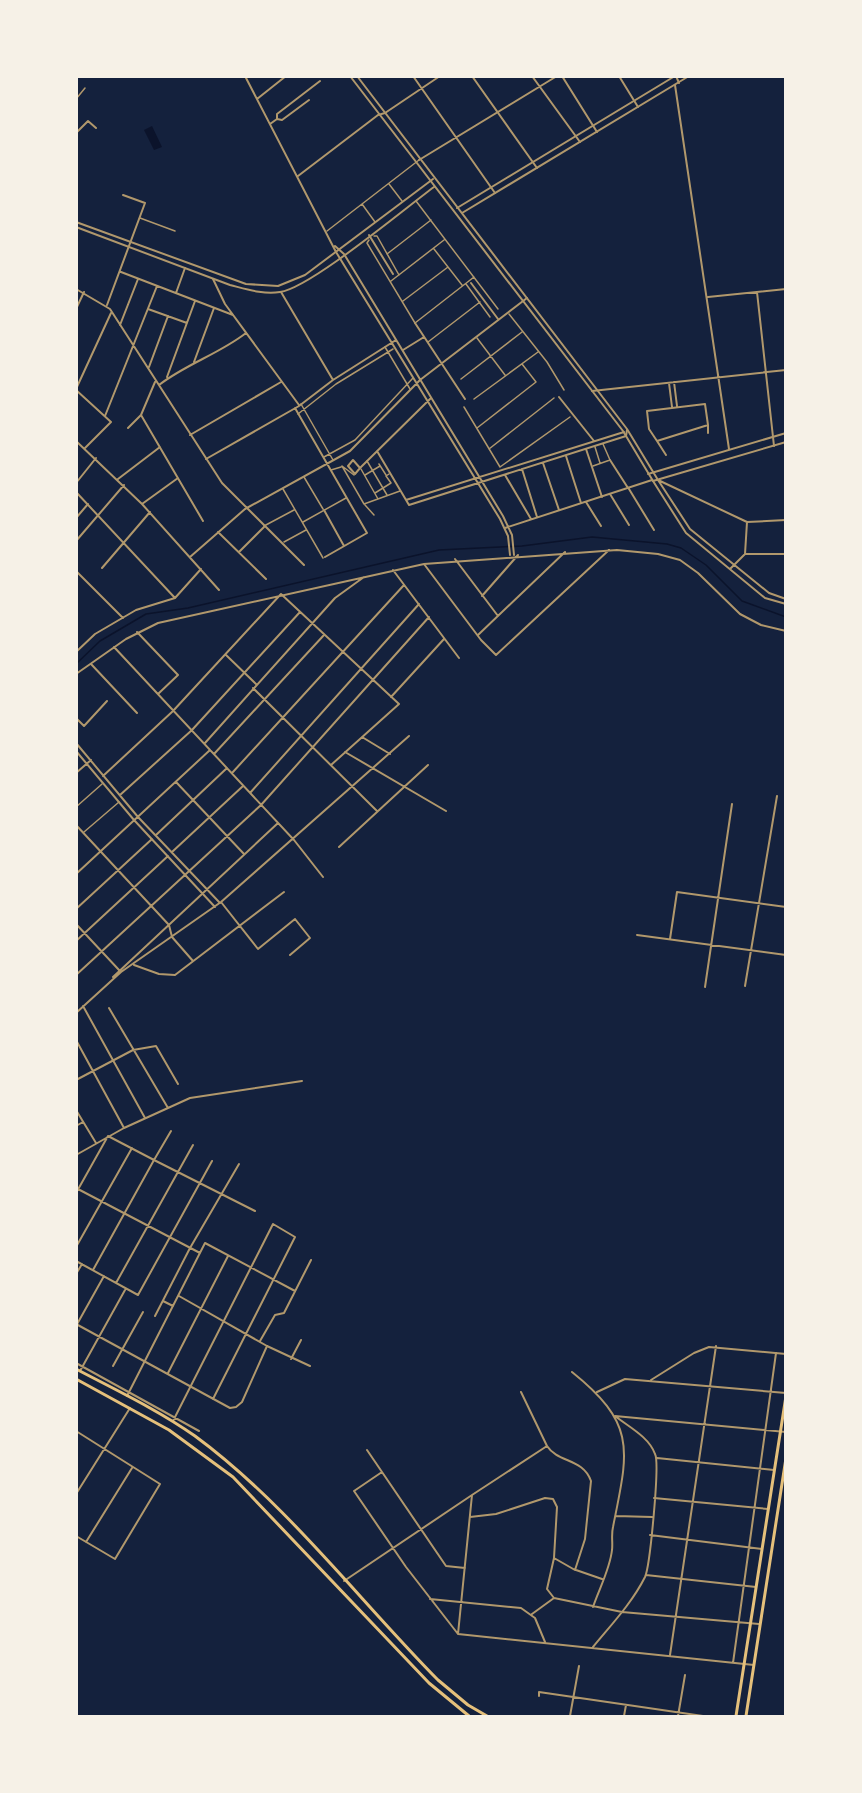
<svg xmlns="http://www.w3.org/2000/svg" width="862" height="1793" font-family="Poppins,sans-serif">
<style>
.water{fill:#0b132b}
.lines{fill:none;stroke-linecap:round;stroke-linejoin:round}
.stream{stroke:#0b132b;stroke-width:1.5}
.pedestrian{stroke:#b1986c;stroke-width:1.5}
.minor{stroke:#b1986c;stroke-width:2}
.tertiary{stroke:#b1986c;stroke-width:2}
.primary{stroke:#e5c07b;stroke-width:3}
.trunk{stroke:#e5c07b;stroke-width:3}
</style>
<rect width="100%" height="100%" fill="#14213d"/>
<path class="water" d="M152,126L162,147L154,150L144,130Z"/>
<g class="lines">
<path class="stream" d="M76,664L100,641L146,614L188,608L439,550L522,546L592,537L667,544L681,548L706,565L742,601L786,617"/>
<path class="pedestrian" d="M76,99L85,88
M389,184L402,201
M416,201L498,309
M362,204L375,222
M140,218L175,231
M327,231L419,160
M374,236H377L399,275
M369,240L367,243L415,323L474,277
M434,249L462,285
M387,254L431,220
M391,281L444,240
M466,284L490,317
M403,301L448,267
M509,314L547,362L564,390
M477,338L505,375
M428,342L480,302
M385,347L410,389
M461,379L522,332
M474,399L538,352
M301,404L333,460
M464,407L500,467L570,417
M298,414L336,384L393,349
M477,428L536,382L522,364
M595,447L600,463
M489,449L554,398
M324,457L355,440L413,378
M367,461L387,495
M379,464L386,475
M593,466L610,460L603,444
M361,469L378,499
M331,470L341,467
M354,475L342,466L364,504L400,491
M365,475L380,466
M304,477L323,509
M283,489L323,558
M375,493L391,483L386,476L389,474
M365,505L374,515
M303,522L346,498
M264,526L294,510
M284,542L306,530
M76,807L102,784
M84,832L119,802"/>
<path class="minor" d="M245,76L336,252L500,519L508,536L510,555
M413,76L495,193
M472,76L537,168
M532,76L580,142
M562,76L597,132
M619,76L638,107
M676,76L679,83
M675,85L729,449
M257,99L286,76
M277,119L282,120L309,100
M270,124L277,119V114L320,81
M76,133L88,121L96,128
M419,160L557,76
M298,176L378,115L385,113L440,76
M369,235L393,274
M335,246L344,254L503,516L512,535L514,555
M121,272L233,315
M213,279L225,304L299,405
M471,283L498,319
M76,289L110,309L222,483L304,565
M281,292L333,380
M757,292L774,446
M176,293L185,268
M708,297L786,289
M107,305L145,203L123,195
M76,309L84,292
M148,309L187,323
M415,323L465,399
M120,325L138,279
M403,350L424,337
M194,362L214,308
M149,367L168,316
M167,377L195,301
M674,382L677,406
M669,383L672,407
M159,385C186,364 219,354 246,333
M76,389L111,313
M76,390L111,422L85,448
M592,391L786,370
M559,397L594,441
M705,404L708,425L657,441L649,429L647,411Z
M295,408L367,533L325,557
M141,415L203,521
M105,416L157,286
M708,425V433
M128,428L141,415L155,382
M190,435L281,382
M76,441L142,504L219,590
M657,441L666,455
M586,449L602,497
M377,451L409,505L626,436L627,430
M566,456L581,503
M206,459L299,406L333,380L396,340
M610,460L628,488
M543,463L559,510
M360,468L355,474L348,466L353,460L360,468L431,398
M522,469L537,517
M505,475L531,519
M118,479L160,447
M658,480L690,529L769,593L786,599
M658,480L747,522L786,520
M653,481L686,533L765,598L786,604
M76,483L96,458
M629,489L654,530
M76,492L175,598
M610,494L629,525
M406,500L624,432
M586,502L601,526
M142,504L178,478
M324,510L344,546
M76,518L88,504
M505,528L652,480
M218,532L266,579
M76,541L124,485
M239,552L264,527
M745,554L747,522
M190,557L245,509L350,451L420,380L527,298
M455,559L498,616
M424,564L481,640L496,655L609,550
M102,568L150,512
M730,569L745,554H786
M393,570L459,658
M76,571L123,618
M482,596L518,555
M137,632L178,675L158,694
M478,635L565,552
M114,647L294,840L323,877
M76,652L95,634L136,610L175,598L201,569
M226,655L256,684
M91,664L137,713
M76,674L126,639L158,623L424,564L617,550L658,554L680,560L698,573L740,614L761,625L786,631
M253,688L377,811
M391,697L444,639
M76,718L84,726L107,701
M362,737L390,754
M76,743L138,817L220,903
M205,743L335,598L364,577
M76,751L134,820L215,907
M345,752L446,811
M214,754L324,635
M76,773L91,760
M232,773L404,585
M103,776L173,711L281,594L399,704L331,765
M176,782L244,854
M250,793L419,604
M120,795L192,730L300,612
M76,825L169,925L172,937L193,961
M156,835L227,768
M339,847L428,765
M172,852L243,786
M76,874L210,750
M221,902L258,949L295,919L310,938L290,955
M76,909L152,839
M76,924L119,970
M637,935L786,955
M670,939L677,892L786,907
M76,941L168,856
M134,965L159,974L175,975L284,892
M76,975L261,805L429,617
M113,977L278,823
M745,986L777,796
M705,987L732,804
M83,1006L145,1118
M109,1008L168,1108
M76,1013L121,972L221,902L409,736
M76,1040L124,1128
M76,1080L133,1050L156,1046L178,1084
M76,1110L96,1143
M76,1126L83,1122
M171,1131L154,1160L255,1211
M76,1155L124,1128L190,1098L302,1081
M76,1188L200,1253
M76,1193L108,1136L154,1160L93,1270
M76,1247L132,1148
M76,1261L138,1295L212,1161
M76,1274L82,1264
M116,1283L193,1145
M179,1296L267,1346L310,1366
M163,1301L173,1306
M155,1316L190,1248L239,1164
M76,1324L230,1408L236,1407L242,1402L267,1346
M76,1326L104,1276
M260,1341L275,1315L284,1313L311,1260
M291,1359L301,1340
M76,1363L199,1431
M113,1366L143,1312
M80,1371L125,1290
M572,1372C638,1425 628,1451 613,1527C611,1535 613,1543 612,1550C610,1569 599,1589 593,1607
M168,1373L228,1256
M651,1380L694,1353L709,1347L786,1354
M597,1392L625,1379L786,1393
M127,1396L205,1243L295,1291
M615,1416L786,1432
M173,1421L273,1224L295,1237L213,1399
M76,1431L160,1484L115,1559L76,1536
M367,1450L382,1472
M657,1458L774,1470
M76,1494L130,1408
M472,1495L547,1446L521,1392
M654,1498L768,1509
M616,1516L652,1517
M470,1517L496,1514L545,1498L553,1499L557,1507L554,1558L575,1570L585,1539L591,1481C583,1458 558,1463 547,1446
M650,1535L762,1549
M86,1542L132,1468
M465,1568L446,1566L382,1472L354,1491L406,1567L458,1634L754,1665
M576,1570L602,1579
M646,1575L756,1587
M344,1581L472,1495L458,1634
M554,1598L622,1612L759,1624
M430,1599L521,1608L535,1618L545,1642
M532,1614L554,1598L547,1589L554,1558
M593,1647C611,1625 632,1603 645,1577C650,1566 660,1463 655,1454C649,1437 629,1427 615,1416
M670,1655L716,1346
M733,1663L776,1353
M539,1696V1692L703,1716
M570,1716L579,1666
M624,1716L626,1705
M678,1716L685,1675"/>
<path class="tertiary" d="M350,76L623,431L653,481L786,442
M357,76L627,429L658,480
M457,208L675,76
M462,213L689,76
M76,222L246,284L278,286L305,275L433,179
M76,227L230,285C246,289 264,295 280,292C310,288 404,209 434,187
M648,474L786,433"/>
<path class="primary" d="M76,1369C116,1390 158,1410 195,1436C286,1503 359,1600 438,1680L468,1705L487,1716
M76,1379L169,1430L233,1477L429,1683L469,1716"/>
<path class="trunk" d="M736,1716L786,1396
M746,1716L786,1458"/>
</g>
<rect width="862" height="1793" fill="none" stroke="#f6f1e7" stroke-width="156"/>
</svg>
